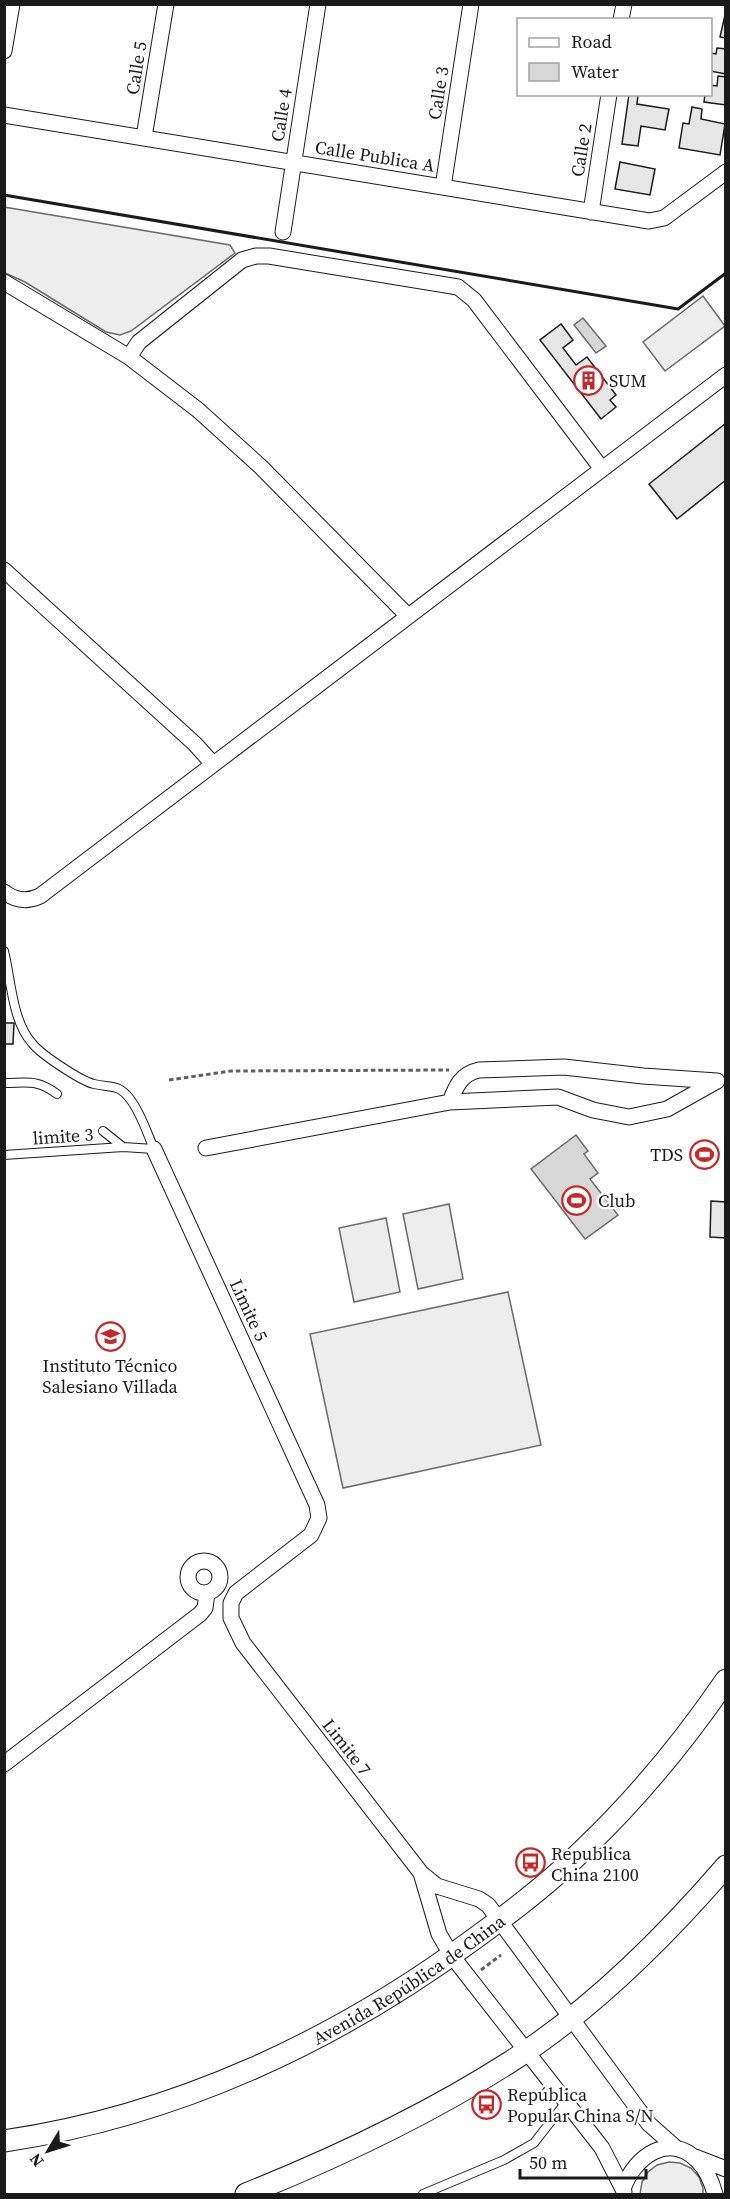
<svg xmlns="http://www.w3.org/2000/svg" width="730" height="2199" font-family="'Source Serif 4',serif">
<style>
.built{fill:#ededed;stroke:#6a6a6a;stroke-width:1.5}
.water{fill:#d7d7d7;stroke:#6a6a6a;stroke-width:1.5}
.building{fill:#e6e6e6;stroke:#1a1a1a;stroke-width:1.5}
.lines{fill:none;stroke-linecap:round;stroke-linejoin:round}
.lane-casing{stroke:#1a1a1a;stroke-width:10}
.street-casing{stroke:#1a1a1a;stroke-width:17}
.secondary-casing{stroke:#1a1a1a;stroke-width:23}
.path{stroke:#5f5f5f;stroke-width:3;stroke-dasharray:4.5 3;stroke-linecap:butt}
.lane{stroke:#fff;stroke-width:8}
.street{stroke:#fff;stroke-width:15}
.secondary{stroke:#fff;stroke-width:21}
.wall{stroke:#1a1a1a;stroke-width:3}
.labels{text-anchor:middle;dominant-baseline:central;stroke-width:4.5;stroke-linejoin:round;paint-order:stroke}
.street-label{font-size:18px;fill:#1a1a1a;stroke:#fff}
.poi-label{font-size:18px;fill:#1a1a1a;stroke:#fff;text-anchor:start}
</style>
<rect width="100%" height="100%" fill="#fff"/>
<path class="built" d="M4,207L230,245L235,253L131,331L120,335L106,332L25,282L5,273Z
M703,296L725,326L665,371L643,342Z
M449,1204L463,1279L418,1289L403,1214Z
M386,1218L400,1292L354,1302L339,1228Z
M508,1292L541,1445L343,1488L310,1334Z
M669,2162L680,2163L691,2168L699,2177L703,2188V2194H640L642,2182L648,2172L657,2165Z"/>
<path class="water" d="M583,318L606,346L596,353L574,325Z
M576,1135L588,1151L584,1154L598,1173L590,1179L618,1215L585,1239L531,1169Z"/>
<path class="building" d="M725,15H726V38L720,37Z
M717,48L726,49V74L710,71V53L716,54Z
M718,76L726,77V105L704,102L705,94H710V85L717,86Z
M629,94L638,95L637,104L669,109L665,130L641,126L638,146L622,144Z
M692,107L702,109L701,119L725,124L720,155L679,148L683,123L689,124Z
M620,162L655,169L650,195L615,189Z
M561,324L573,340L563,348L576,365L587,357L616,395L610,400L616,407L601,419L540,340Z
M726,423V480L677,519L649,484Z
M4,1023H14L13,1044H4Z
M711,1201L726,1202V1238L710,1237Z"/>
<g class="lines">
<defs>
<path id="lane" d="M4,951C11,979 12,1021 32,1043C40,1054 81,1081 94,1084C110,1088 118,1083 130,1099C141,1113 147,1133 154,1149L123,1147L4,1155
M4,1083C28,1083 37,1079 57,1094
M103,1131L123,1147
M423,2194L504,2160L534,2143L566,2102"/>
<path id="street" d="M621,20L624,4
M4,51L12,4
M4,115L649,221L664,218L726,172
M144,137L166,4
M443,187L471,4
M591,212L609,94
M283,232L318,4
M4,282L129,357L139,342L242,260L256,256H269L458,287L474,300L602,469
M129,357L198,410L261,467L408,616
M4,570L195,744L213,764
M4,892C16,901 27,902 40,896L726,375
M450,1102C456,1086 461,1074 479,1070L564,1067L643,1076L717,1081
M206,1148L450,1102L558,1097L593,1110L629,1117L667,1109L717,1081
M154,1149L317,1505L319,1518L311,1535L236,1593L231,1603V1618L243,1643L421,1873L437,1886L479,1899L488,1905L649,2124L675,2147
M188 1577a16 16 0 1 1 32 0a16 16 0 1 1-32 0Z
M4,1764L200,1614L205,1608L207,1593
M421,1873L439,1934L452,1956L602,2148L623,2189
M695,2157L726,2169
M624,2192L623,2189C634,2157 669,2131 698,2161C707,2170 712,2183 715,2194"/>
<g id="secondary">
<path id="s1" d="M4,2141C176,2116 336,2041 474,1939C513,1911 552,1881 586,1847C638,1797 685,1740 726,1680"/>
<path d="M246,2194C338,2157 427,2115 510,2062C592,2010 663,1939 726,1866"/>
</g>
</defs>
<use href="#lane" class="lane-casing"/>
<use href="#street" class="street-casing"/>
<use href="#secondary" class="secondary-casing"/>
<path class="path" d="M169,1080L231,1071L449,1070
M481,1970L501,1955"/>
<use href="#lane" class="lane"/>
<use href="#street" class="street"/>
<use href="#secondary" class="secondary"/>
<path class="wall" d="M4,195L678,309L726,273"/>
</g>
<defs>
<symbol id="building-ring" viewBox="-11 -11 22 22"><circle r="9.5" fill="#fff" stroke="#c62828" stroke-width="1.5"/><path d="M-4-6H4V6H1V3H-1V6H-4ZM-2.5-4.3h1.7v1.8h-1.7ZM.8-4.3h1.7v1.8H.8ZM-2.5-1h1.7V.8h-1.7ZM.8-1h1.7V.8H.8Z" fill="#c62828"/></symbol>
<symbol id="stadium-ring" viewBox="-11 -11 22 22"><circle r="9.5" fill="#fff" stroke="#c62828" stroke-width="1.5"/><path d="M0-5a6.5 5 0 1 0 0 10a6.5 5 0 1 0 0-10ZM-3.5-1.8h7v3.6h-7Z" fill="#c62828"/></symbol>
<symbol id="school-ring" viewBox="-11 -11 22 22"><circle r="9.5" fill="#fff" stroke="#c62828" stroke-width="1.5"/><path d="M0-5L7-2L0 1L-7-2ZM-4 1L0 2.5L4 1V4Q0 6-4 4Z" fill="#c62828"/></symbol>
<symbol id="bus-ring" viewBox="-11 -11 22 22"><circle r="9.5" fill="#fff" stroke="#c62828" stroke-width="1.5"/><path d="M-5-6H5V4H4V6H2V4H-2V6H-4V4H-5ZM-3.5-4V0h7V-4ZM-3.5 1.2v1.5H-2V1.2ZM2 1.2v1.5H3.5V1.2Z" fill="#c62828"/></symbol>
</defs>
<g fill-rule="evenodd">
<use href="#building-ring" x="572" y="364" width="33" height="33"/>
<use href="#stadium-ring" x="688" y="1138" width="33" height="33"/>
<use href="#stadium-ring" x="560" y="1184" width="33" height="33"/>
<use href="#school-ring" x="94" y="1320" width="33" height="33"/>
<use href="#bus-ring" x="514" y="1846" width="33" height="33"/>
<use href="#bus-ring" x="470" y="2088" width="33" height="33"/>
</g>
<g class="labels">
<g class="street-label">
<text transform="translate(136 68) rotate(-81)">Calle 5</text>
<text transform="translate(438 93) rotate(-81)">Calle 3</text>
<text transform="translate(281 115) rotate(-81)">Calle 4</text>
<text transform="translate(581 150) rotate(-81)">Calle 2</text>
<text transform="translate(375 156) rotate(9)">Calle Publica A</text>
<text transform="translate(63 1136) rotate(-4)">limite 3</text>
<text transform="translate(249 1310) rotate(65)">Limite 5</text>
<text transform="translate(347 1747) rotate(52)">Limite 7</text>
<text stroke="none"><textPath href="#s1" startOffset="440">Avenida República de China</textPath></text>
</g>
<g class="poi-label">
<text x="609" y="380">SUM</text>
<text x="683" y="1154" text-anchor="end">TDS</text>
<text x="598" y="1200">Club</text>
<text x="110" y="1365" text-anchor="middle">Instituto Técnico<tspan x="110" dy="21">Salesiano Villada</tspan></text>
<text x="551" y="1853">Republica<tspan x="551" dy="21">China 2100</tspan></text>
<text x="507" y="2094">República<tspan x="507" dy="21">Popular China S/N</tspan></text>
</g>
</g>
<rect width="730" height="2199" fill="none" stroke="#1a1a1a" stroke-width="12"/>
<rect x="517" y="18" width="195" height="78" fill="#ffffff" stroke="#a3a3a3" stroke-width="1.5"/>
<rect x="529" y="38" width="30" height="9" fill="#ffffff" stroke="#a3a3a3" stroke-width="1.5"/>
<text x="571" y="48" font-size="18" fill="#1a1a1a">Road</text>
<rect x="529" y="63" width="30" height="18" fill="#d7d7d7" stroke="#a3a3a3" stroke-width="1.5"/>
<text x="571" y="78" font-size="18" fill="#1a1a1a">Water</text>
<g transform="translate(48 2151) rotate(232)" stroke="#ffffff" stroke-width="4.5" paint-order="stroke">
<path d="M0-4.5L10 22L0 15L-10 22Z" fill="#1a1a1a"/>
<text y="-9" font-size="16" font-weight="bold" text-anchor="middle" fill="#1a1a1a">N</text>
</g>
<path d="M520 2169v9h126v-9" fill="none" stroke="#1a1a1a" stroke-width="3"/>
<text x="529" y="2169" font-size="18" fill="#1a1a1a" stroke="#ffffff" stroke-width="4.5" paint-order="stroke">50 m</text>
</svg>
